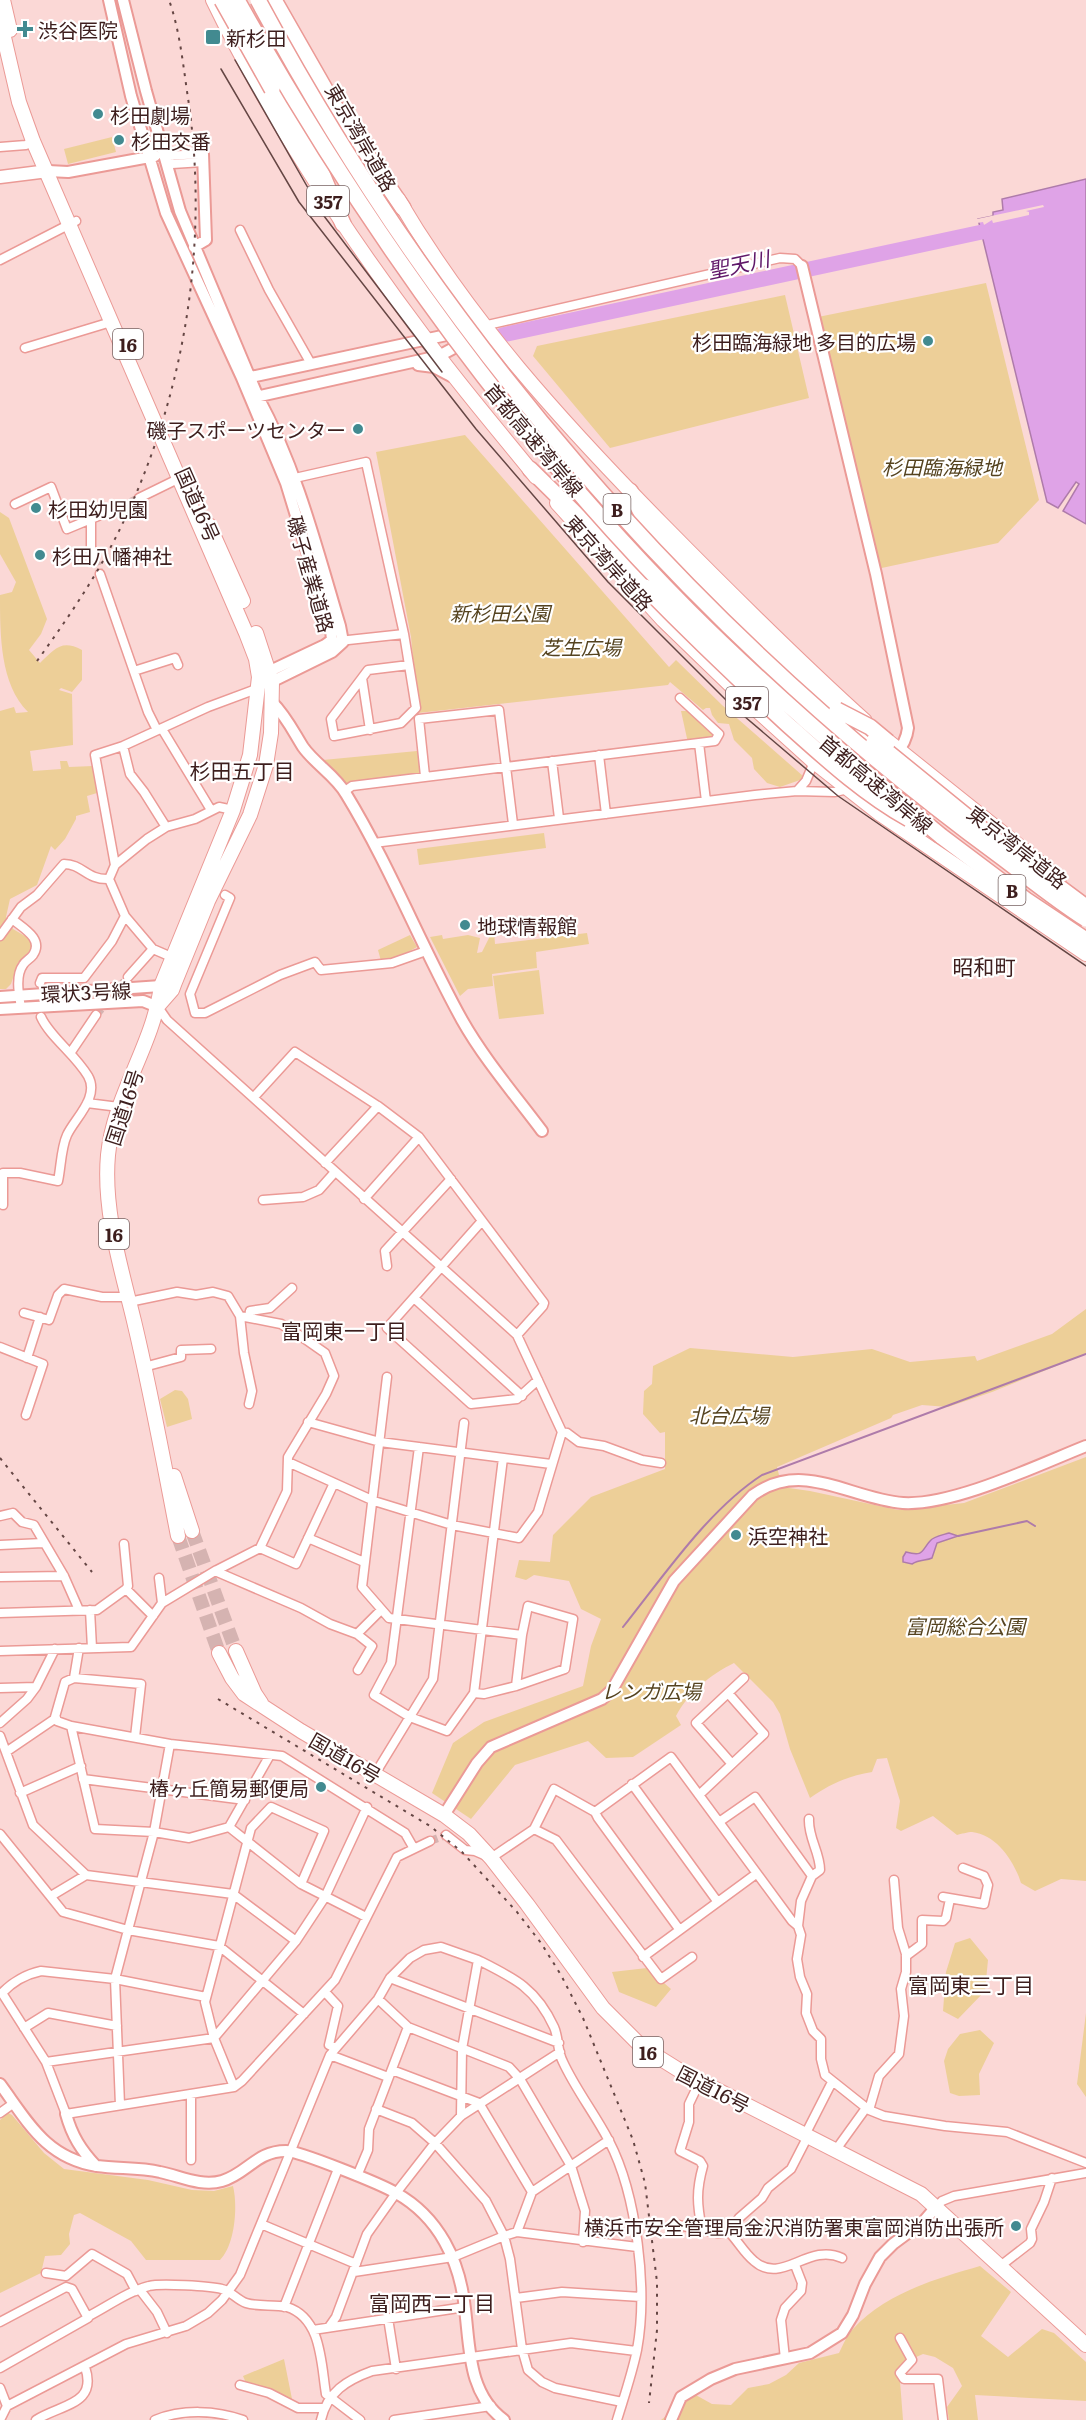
<svg xmlns="http://www.w3.org/2000/svg" width="1086" height="2420" font-family="Literata,'Noto Sans JP',serif">
<style>
.green{fill:#edcf98}
.water{fill:#dfa3e7;stroke:#ae7baa;stroke-width:1.5}
.pier{fill:#fbd8d6}
.lines{fill:none;stroke-linecap:round;stroke-linejoin:round}
.stream{stroke:#ae7baa;stroke-width:2}
.river{stroke:#dfa3e7;stroke-width:15}
.minor-tunnel{stroke:#d5b3b1;stroke-width:8;stroke-dasharray:8 4;stroke-linecap:butt}
.trunk-tunnel{stroke:#d5b3b1;stroke-width:14;stroke-dasharray:14 7;stroke-linecap:butt}
.minor-casing{stroke:#eb9a96;stroke-width:11}
.tertiary-casing{stroke:#eb9a96;stroke-width:14}
.primary-casing{stroke:#eb9a96;stroke-width:15}
.trunk-casing{stroke:#eb9a96;stroke-width:16}
.motorway-casing{stroke:#eb9a96;stroke-width:18}
.minor{stroke:#fff;stroke-width:8}
.tertiary{stroke:#fff;stroke-width:10}
.primary{stroke:#fff;stroke-width:12}
.trunk{stroke:#fff;stroke-width:14}
.motorway{stroke:#fff;stroke-width:15}
.tram{stroke:#654644;stroke-width:1.5}
.rail{stroke:#654644;stroke-width:2;stroke-dasharray:3 6;stroke-linecap:butt}
.motorway-bridge-casing{stroke:#eb9a96;stroke-width:18;stroke-linecap:butt}
.motorway-bridge{stroke:#fff;stroke-width:15}
.poi-dot{fill:#428a90;stroke:#fff;stroke-width:2}
.labels{text-anchor:middle;dominant-baseline:central;stroke-width:4.5;stroke-linejoin:round;paint-order:stroke}
.shield{fill:#fff;stroke:#776261;stroke-width:1.5}
.shield-label{font-size:18px;font-weight:bold;fill:#3d1e1d}
.poi-label{font-size:20px;fill:#3d1e1d;stroke:#fff;text-anchor:start}
.street-label{font-size:20px;fill:#3d1e1d;stroke:#fff}
.park-label{font-size:20px;font-style:italic;fill:#55431f;stroke:#fff}
.water-label{font-size:21px;font-style:italic;fill:#601869;stroke:#fff}
.neighbourhood-label{font-size:21px;fill:#3d1e1d;stroke:#fff}
</style>
<rect width="100%" height="100%" fill="#fbd8d6"/>
<path class="green" d="M112,137L116,152L68,164L64,149Z
M986,283L1039,500L998,543L877,569L818,317Z
M785,295L809,398L610,448L533,356L537,346Z
M465,435L669,667L676,660L722,705L803,776L800,780L780,787L767,783L754,769L752,758L734,740L729,724L718,723L712,715L710,708H706L703,710L670,682L668,685L418,713L411,637L376,452Z
M0,512L9,518L47,619L41,634L29,650L40,663C55,649 61,639 82,650V680L72,692L61,688L59,690L72,694L73,745L30,751L33,771L61,769L60,761H67L69,767L93,766L97,793L87,796L90,812L76,816V819L65,839L55,850L51,846L37,885L10,899L6,917L13,929L30,939L32,949L18,963L11,984L6,989H0V711L14,707L16,713L28,712C0,684 0,635 0,595L12,592L16,582L0,554Z
M681,711H691L715,732L712,741L688,743Z
M417,751L422,775L346,784L323,760Z
M544,833L546,848L419,865L417,849Z
M494,931L495,944L587,933L589,944L536,952L537,968L492,974L493,986L468,989L460,996L430,937L442,935L443,939L468,935L480,938L477,953L482,952L492,932Z
M410,935L417,947L399,957L381,961L378,950Z
M539,970L544,1014L499,1019L493,976Z
M1086,1309V1354L992,1392L948,1407L922,1405L893,1415L891,1418L777,1467L782,1487L810,1491L898,1510L964,1503L1086,1457V1881L1061,1879L1035,1891L1021,1883C1014,1861 997,1835 972,1832C968,1832 961,1834 957,1835L933,1816L901,1831L896,1828L900,1801L887,1758L877,1759L872,1772C848,1776 830,1784 810,1798L790,1749L780,1714L773,1702L734,1663C711,1674 688,1693 676,1716L681,1725L633,1757L606,1758L588,1741L515,1765L471,1819L432,1793L453,1743L484,1722L583,1686L591,1646L601,1619L581,1609L569,1581L534,1575L526,1580L515,1577L519,1560L550,1562L553,1535L591,1497L665,1469V1432L660,1433L643,1414L644,1391L652,1384L653,1366L690,1348L793,1357L872,1349L910,1362L975,1356L977,1361L1052,1334Z
M175,1390L182,1391L188,1399L192,1419L167,1427L160,1399Z
M970,1938L988,1960L985,1991L958,2019L943,2011L946,1972L955,1943Z
M647,1968L660,1984L664,1983L671,1989L656,2007L619,1992L612,1972Z
M1086,2013V2097L1077,2084Z
M980,2030L994,2043L979,2074L980,2095L959,2096L950,2093L944,2061L948,2049L960,2034Z
M8,2113L12,2115L44,2153L64,2169L148,2180L192,2190L214,2191L233,2186C238,2206 235,2245 220,2260H146L131,2241L80,2213L74,2215L69,2234L70,2244L61,2255L45,2256L41,2273L0,2293V2120Z
M980,2266L1011,2292L981,2336L1008,2357L1042,2329L1054,2333L1086,2362V2401L975,2395L978,2420H949L947,2407L962,2386L953,2368L935,2357L923,2354L905,2362L900,2381L903,2420H661L694,2394L712,2404L731,2405L748,2388L769,2384L786,2375L799,2363L839,2353C843,2345 847,2335 853,2329C886,2293 935,2279 980,2266Z
M284,2359L292,2399L273,2391L246,2383L243,2376Z"/>
<path class="water" d="M1086,179V524L1063,511L1079,484L1076,482L1058,508L1047,502L978,219L993,216V212L1003,210L1002,199Z
M949,1533L958,1536L937,1543L932,1558C926,1561 920,1559 912,1564L903,1562V1557L906,1552C924,1557 921,1551 930,1541C934,1536 943,1535 949,1533Z"/>
<path class="pier" d="M1043,205L1044,207L1026,211L1029,212V215L993,223L992,220L984,225L983,222L977,223V219Z"/>
<g class="lines">
<path class="stream" d="M958,1536L1027,1521L1035,1526
M623,1627C663,1577 708,1510 762,1475L1086,1354"/>
<path class="river" d="M502,335L982,232"/>
<path class="minor-tunnel" d="M120,507L139,498
M95,558L100,574
M96,1015L128,977
M430,1841L446,1835"/>
<path class="trunk-tunnel" d="M192,1531L236,1651
M178,1536L219,1653"/>
<defs>
<path id="minor" d="M0,147L26,145L33,141
M164,156L203,154
M165,157L172,164L203,162
M240,230L269,290L310,362
M0,260L76,221
M483,326L780,258L795,259L802,266
M25,348L111,322
M295,478L366,462L367,467L404,634L339,641
M139,498L186,475
M15,504L51,487L67,529L91,519
M95,558L91,547V519L120,507
M100,574L148,712L157,730
M134,671L175,658L178,665
M362,678L368,670L409,665
M162,729L211,810
M370,730L362,678L331,719L334,736L401,723L416,708L404,634
M699,743L706,801
M123,746L130,774L144,792L166,827
M599,755L606,814
M552,761L559,818
M425,776L419,719L499,710L513,824
M345,791L352,786L715,741L719,734L680,698
M797,791L806,781L814,762
M374,843L755,795L797,791L835,792L848,789
M115,865L95,755L123,746L208,707L259,688
M109,879L125,916L153,949
M225,895L230,898L190,994L195,1013H205L280,975L315,962L321,970L392,963L426,951
M12,919C23,928 44,939 33,955C30,959 25,961 23,965C15,976 19,995 21,1008
M0,936L21,907L37,895L64,864C83,864 86,880 109,879L115,865L147,839L166,827L195,819L219,807L233,810
M128,977L153,949L176,959
M40,983L42,978H84L112,941L125,916
M158,1007L167,1020L517,1335L562,1432L538,1512L519,1538L452,1525L374,1501L288,1462
M71,1052L96,1015
M254,1097L295,1052L378,1106L419,1137L544,1303L543,1306L517,1335
M87,1103L119,1107
M325,1163L378,1106
M364,1199L419,1137
M263,1200L303,1197L319,1190L335,1172
M3,1205V1173H20L58,1181C61,1167 61,1148 67,1135C75,1118 100,1097 88,1076C75,1054 50,1037 41,1017
M482,1221L387,1328L471,1404L517,1399L538,1380
M387,1266L385,1251L451,1179
M414,1298L522,1396
M129,1302L177,1292L196,1295L213,1292L228,1296L240,1316L244,1353L252,1391L249,1404
M24,1313L49,1320L58,1295L64,1289L102,1297H127
M249,1317L250,1311L270,1308L292,1288
M0,1347L43,1364L26,1415
M27,1358L40,1317
M144,1367L181,1357V1350L211,1349
M387,1377L362,1587L389,1618L522,1635L516,1686L484,1694L474,1693
M308,1422L380,1442L551,1464
M562,1432L567,1433L579,1442L604,1446L642,1460L661,1463
M419,1447L391,1663L374,1695L410,1717L447,1731L474,1693L503,1458
M0,1516L13,1513L22,1522L34,1525L64,1576L79,1610
M308,1538L364,1562
M124,1544L128,1586L126,1589
M0,1545L43,1543
M260,1548L296,1564L334,1483
M215,1571L301,1608L330,1624L357,1634L381,1610
M0,1577L64,1576
M159,1578L162,1603
M90,1610L92,1648
M0,1613L97,1610L126,1589L153,1616
M357,1634L372,1646L358,1670
M0,1651L131,1647L162,1603L215,1571L260,1548L287,1491L288,1457L326,1394L334,1376L325,1353L305,1339L281,1324L240,1316
M74,1678L79,1648
M516,1686L565,1669L573,1619L528,1606L522,1635
M0,1688L36,1687
M728,1693L764,1734L732,1764
M0,1723L27,1699L36,1687L55,1649
M71,1726L95,1829L154,1832L189,1838L229,1827L270,1755
M0,1736L33,1825L86,1875
M135,1737L141,1684L74,1678L65,1682L55,1717L57,1721L71,1726L170,1744L282,1756L405,1833L413,1847
M6,1752L56,1718
M375,1774L433,1679L464,1423
M83,1779L245,1800
M632,1784L717,1901
M20,1793L81,1766
M699,1795L732,1764L696,1723L744,1678
M595,1812L671,1757L792,1921L798,1926
M809,1819C808,1838 820,1852 820,1870L812,1876L801,1901L798,1926L801,1935L797,1959L800,1977L807,1994L806,2013L813,2031L821,2039V2059L825,2075L869,2110L884,2116L945,2126L1007,2132L1086,2163
M719,1822L755,1797L812,1876
M229,1827L301,1884L366,1917
M534,1829L556,1840L661,1979L692,1957
M0,1834L63,1912L128,1930L219,1946L304,2014
M446,1835L465,1850L475,1851L491,1858L534,1829L554,1789L595,1812L598,1818L679,1929
M51,1896L86,1875L233,1894L296,1941
M943,1897L984,1904L988,1885L984,1876L963,1868
M906,1956L922,1944V1920L943,1921L946,1918L950,1899
M643,1957L756,1874
M478,1960C514,1978 536,1988 554,2027C559,2038 557,2051 563,2062C576,2090 595,2114 609,2141C637,2195 648,2290 637,2350C632,2374 624,2397 617,2420
M390,1978L559,2043
M325,1992L338,2006L329,2045L335,2048
M206,1997L115,1979L41,1971C27,1974 12,1982 2,1993L46,2062L66,2114L234,2087L242,2081L335,1980L397,1857L430,1841
M408,2027L509,2067L520,2079L571,2166L585,2211L583,2242
M24,2028L48,2013L117,2026
M330,2055L388,2077
M46,2062L214,2038L296,1941L325,1897L367,1807
M392,2070L479,2103L532,2192
M700,2081L689,2104V2122L680,2151L700,2161L703,2166C696,2191 697,2204 702,2230
M234,2087L214,2038L205,2002L251,1828L271,1807L324,1831L301,1884
M191,2094V2160
M120,2105L115,1979L154,1832L170,1744
M376,2109L412,2123L435,2143L486,2201L504,2236L510,2259L522,2349L528,2370L542,2382L555,2388L622,2402
M869,2110L879,2076L899,2054L904,2016L901,1989L906,1972V1954L898,1928L894,1880
M0,2113L14,2103
M805,2135L832,2082
M835,2151L866,2108
M357,2176L368,2150L369,2129L408,2027L378,1999
M936,2207L942,2201L954,2196L1086,2173
M261,2224L356,2264
M673,2224L718,2233L729,2232C738,2241 744,2253 754,2261C782,2286 808,2242 842,2258
M517,2232L532,2192L609,2140
M729,2232L739,2218L762,2198L768,2188L791,2169L808,2136
M999,2267L1030,2243L1032,2239L1031,2229L1044,2202L1052,2178
M354,2272L453,2257L504,2236L517,2232L637,2247
M46,2273L66,2276L92,2254L127,2274L136,2291
M140,2290L157,2312L167,2333
M516,2298L562,2292L641,2297
M284,2307L338,2169
M87,2317C107,2307 128,2291 149,2286C160,2283 210,2286 222,2289C231,2291 237,2300 246,2303C258,2307 274,2304 287,2307C322,2318 321,2364 326,2394L360,2420
M388,2318L396,2369
M0,2322L66,2287L72,2289L88,2318L0,2368
M329,2327L336,2317L367,2234L396,2193L435,2143L461,2116L560,2052
M313,2330L465,2307
M900,2338L912,2360L900,2373L904,2379H938L943,2420
M785,2359L781,2320L785,2308L801,2291L802,2283L795,2265
M240,2385L269,2393L298,2408H324
M0,2388L7,2406
M0,2420L7,2406L126,2344L186,2326L208,2313L222,2300L240,2275L330,2055L378,1999L390,1978L410,1958L424,1950L441,1947L478,1960L462,2049L461,2116
M36,2420C61,2404 98,2405 85,2367
M155,2420C182,2409 216,2410 243,2420
M321,2420C327,2392 347,2380 372,2371L571,2343L636,2351
M394,2420L491,2406"/>
<path id="tertiary" d="M109,0L131,96L166,213L242,378L286,483L331,630L332,640L325,645L270,671L265,679
M123,0L146,91L180,211L258,397C297,469 317,549 340,626L343,642L332,652L267,684
M48,171L68,172L155,156
M194,247L206,240L203,154
M802,266L876,574L908,728C905,754 882,765 863,779
M418,365L434,367L451,376
M246,378L456,333
M251,398L439,356L463,343L478,330
M272,702C286,716 293,731 303,747C315,764 336,776 346,794C390,866 421,946 462,1020C484,1059 515,1095 542,1131
M0,997L161,986L167,989
M0,1009L143,1001L158,1007
M444,1815L477,1763L491,1747L602,1699L612,1690L674,1581L753,1495C803,1459 850,1499 903,1503C953,1506 1038,1465 1086,1446
M0,2084C28,2122 46,2158 97,2166C118,2169 139,2167 160,2172C180,2176 201,2187 222,2181C247,2174 256,2151 286,2151C299,2151 381,2184 396,2193C439,2217 460,2261 465,2309C470,2348 468,2394 504,2420
M66,2114C72,2136 81,2150 96,2166
M671,2420L681,2397L711,2379L735,2369L810,2353L842,2333L853,2315L865,2284L880,2257L893,2244L924,2221L936,2207"/>
<path id="primary" d="M0,177L48,171"/>
<path id="trunk" d="M3,0L10,30
M213,0C271,120 345,232 425,338C460,386 499,431 536,477
M0,20L19,102L33,141L246,633L256,659L259,677L250,755L233,810L161,986C153,1046 114,1095 108,1155C103,1211 121,1267 134,1321C151,1392 164,1464 178,1536
M398,199C469,320 562,422 660,522C727,590 794,657 865,721
M557,503L663,620L752,706L814,762L880,814L1086,954
M209,525L243,601
M879,734L1059,878
M158,1006L172,990L175,982L208,901L250,815L266,765L271,733L272,682L256,633
M174,1476L192,1531
M236,1651L255,1694L261,1703
M219,1653L232,1678L244,1694L301,1731L444,1815L469,1834L491,1858L527,1904L603,2008L642,2047L682,2072L921,2194L1086,2345"/>
<path id="motorway" d="M274,0L338,112L403,208
M272,89L320,169L343,224
M530,469L590,528L645,587
M630,491L645,520L656,533C726,605 797,676 874,741
M941,836L1026,900L1086,940"/>
</defs>
<use href="#minor" class="minor-casing"/>
<use href="#tertiary" class="tertiary-casing"/>
<use href="#primary" class="primary-casing"/>
<use href="#trunk" class="trunk-casing"/>
<use href="#motorway" class="motorway-casing"/>
<use href="#minor" class="minor"/>
<use href="#tertiary" class="tertiary"/>
<use href="#primary" class="primary"/>
<use href="#trunk" class="trunk"/>
<use href="#motorway" class="motorway"/>
<path class="tram" d="M235,60L324,216L442,372
M221,69L299,202L476,429L608,582L731,705L838,796L1086,966"/>
<path class="rail" d="M37,661C66,621 94,580 117,535C184,401 210,246 188,98C183,65 180,31 169,0
M0,1458L92,1572
M218,1699L430,1826L462,1852L517,1912L541,1943L561,1975L583,2018L633,2140L645,2183L657,2282V2330L649,2403"/>
<defs>
<path id="motorway-bridge" d="M222,0L272,89
M237,0C361,222 509,430 689,611C769,691 854,764 941,836
M258,0C438,336 693,631 1000,856C1028,877 1056,900 1086,919
M645,587C691,634 738,679 787,724C825,758 864,794 909,819
M837,710L870,727L888,742
M874,741L992,837L1086,907"/>
</defs>
<use href="#motorway-bridge" class="motorway-bridge-casing"/>
<use href="#motorway-bridge" class="motorway-bridge"/>
</g>
<g class="poi-dot">
<path d="M22 20h6v6h6v6h-6v6h-6v-6h-6v-6h6z"/>
<rect x="205" y="29" width="16" height="16" rx="3"/>
<circle cx="98" cy="114" r="6"/>
<circle cx="119" cy="140" r="6"/>
<circle cx="928" cy="341" r="6"/>
<circle cx="358" cy="429" r="6"/>
<circle cx="36" cy="508" r="6"/>
<circle cx="40" cy="555" r="6"/>
<circle cx="465" cy="925" r="6"/>
<circle cx="736" cy="1535" r="6"/>
<circle cx="321" cy="1787" r="6"/>
<circle cx="1016" cy="2226" r="6"/>
</g>
<g class="labels">
<g class="shield">
<rect x="307" y="186" width="42" height="30" rx="4.5"/>
<rect x="113" y="329" width="30" height="30" rx="4.5"/>
<rect x="603.5" y="494" width="27" height="30" rx="4.5"/>
<rect x="726" y="687" width="42" height="30" rx="4.5"/>
<rect x="998.5" y="875" width="27" height="30" rx="4.5"/>
<rect x="99" y="1219" width="30" height="30" rx="4.5"/>
<rect x="633" y="2037" width="30" height="30" rx="4.5"/>
</g>
<g class="shield-label">
<text x="328" y="201">357</text>
<text x="128" y="344">16</text>
<text x="617" y="509">B</text>
<text x="747" y="702">357</text>
<text x="1012" y="890">B</text>
<text x="114" y="1234">16</text>
<text x="648" y="2052">16</text>
</g>
<g class="poi-label">
<text x="38" y="29">渋谷医院</text>
<text x="226" y="37">新杉田</text>
<text x="110" y="114">杉田劇場</text>
<text x="131" y="140">杉田交番</text>
<text x="916" y="341" text-anchor="end">杉田臨海緑地 多目的広場</text>
<text x="346" y="429" text-anchor="end">磯子スポーツセンター</text>
<text x="48" y="508">杉田幼児園</text>
<text x="52" y="555">杉田八幡神社</text>
<text x="477" y="925">地球情報館</text>
<text x="748" y="1535">浜空神社</text>
<text x="309" y="1787" text-anchor="end">椿ヶ丘簡易郵便局</text>
<text x="1004" y="2226" text-anchor="end">横浜市安全管理局金沢消防署東富岡消防出張所</text>
</g>
<g class="street-label">
<text transform="translate(362 137) rotate(60)">東京湾岸道路</text>
<text transform="translate(535 439) rotate(50)">首都高速湾岸線</text>
<text transform="translate(199 504) rotate(66)">国道16号</text>
<text transform="translate(610 562) rotate(48)">東京湾岸道路</text>
<text transform="translate(312 574) rotate(74)">磯子産業道路</text>
<text transform="translate(877 783) rotate(40)">首都高速湾岸線</text>
<text transform="translate(1018 846) rotate(38)">東京湾岸道路</text>
<text transform="translate(86 991) rotate(-3)">環状3号線</text>
<text transform="translate(123 1107) rotate(-72)">国道16号</text>
<text transform="translate(346 1757) rotate(30)">国道16号</text>
<text transform="translate(714 2088) rotate(27)">国道16号</text>
</g>
<g class="park-label">
<text x="942" y="466">杉田臨海緑地</text>
<text x="500" y="612">新杉田公園</text>
<text x="581" y="646">芝生広場</text>
<text x="729" y="1414">北台広場</text>
<text x="965" y="1625">富岡総合公園</text>
<text x="651" y="1690">レンガ広場</text>
</g>
<g class="water-label">
<text transform="translate(738 263) rotate(-12)">聖天川</text>
</g>
<g class="neighbourhood-label">
<text x="242" y="769">杉田五丁目</text>
<text x="984" y="965">昭和町</text>
<text x="344" y="1329">富岡東一丁目</text>
<text x="971" y="1983">富岡東三丁目</text>
<text x="432" y="2301">富岡西二丁目</text>
</g>
</g>
</svg>
